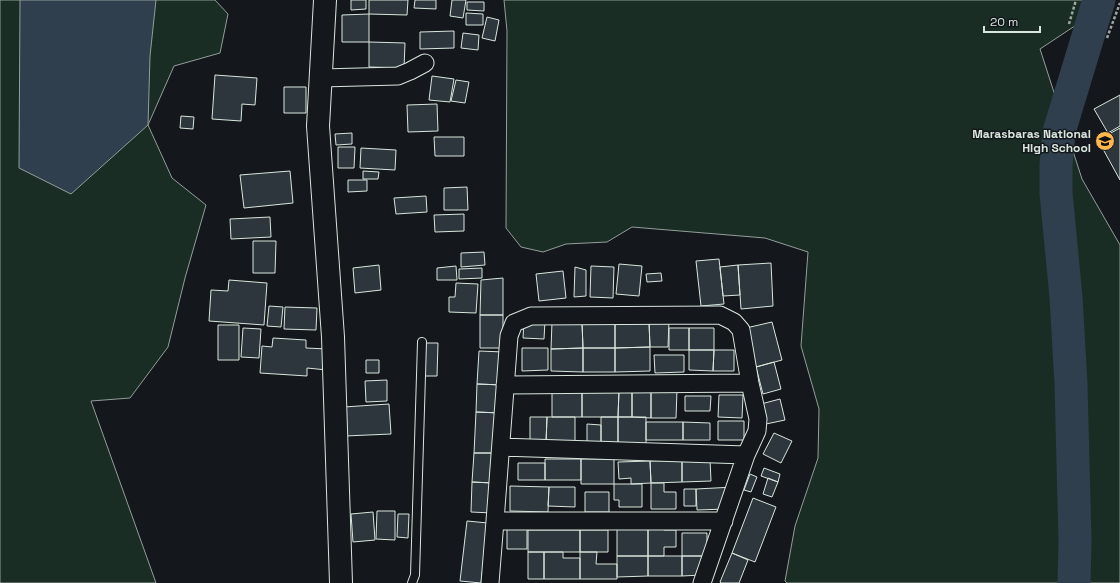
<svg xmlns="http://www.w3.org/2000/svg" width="1120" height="583" font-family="'Space Grotesk',sans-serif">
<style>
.green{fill:#1a2d24;stroke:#939e99}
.water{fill:#2f3f4d;stroke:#939e99}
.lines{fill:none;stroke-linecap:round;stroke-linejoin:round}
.river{stroke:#2f3f4d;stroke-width:33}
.building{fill:#2c363c;stroke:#d8e6dc}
.lane-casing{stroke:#d8e6dc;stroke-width:10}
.street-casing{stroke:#d8e6dc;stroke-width:19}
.secondary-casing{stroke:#d8e6dc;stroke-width:24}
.path{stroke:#9da8a2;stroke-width:2.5;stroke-dasharray:3 2;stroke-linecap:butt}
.lane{stroke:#14181c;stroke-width:8}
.street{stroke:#14181c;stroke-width:17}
.secondary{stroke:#14181c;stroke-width:22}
.labels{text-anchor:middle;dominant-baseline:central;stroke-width:3;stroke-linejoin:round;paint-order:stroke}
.poi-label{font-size:12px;font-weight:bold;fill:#d8e6dc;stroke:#14181c;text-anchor:end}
</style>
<rect width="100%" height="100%" fill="#14181c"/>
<path class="green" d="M0,0H215L228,14L220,53L174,66L148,125L172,178L206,205L185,278L168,347L130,398L91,401L156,583H0Z
M504,0H1114L1040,49L1082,179L1120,245V583H787L785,581L795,526L818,458L819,409L801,346L808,252L765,238L632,227L607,242L566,244L543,252L521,247L506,228L507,31Z"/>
<path class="water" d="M20,0H156L150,56L148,125L71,194L19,168Z"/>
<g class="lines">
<path class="river" d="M1074,583L1075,541L1071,384L1066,297L1056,193V165L1059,132L1099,0"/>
</g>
<path class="building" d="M351,0H366V9L351,10Z
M369,0H408L407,15L369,14Z
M415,0H436V9L414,8Z
M452,0H466L463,18L450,16Z
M467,2H484V11L467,10Z
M466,13L483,14V25H466Z
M369,14V42H342V15Z
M487,17L499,20L495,41L482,38Z
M454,31V48L420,49V32Z
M463,33L479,35L478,50L461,48Z
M369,42L405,43L404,68L369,67Z
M215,75L257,78L255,105L242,104L241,121L212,119Z
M432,76L454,79L450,102L429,100Z
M456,80L469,82L465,103L451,101Z
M284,87H306V113H284Z
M1120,95V126L1108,133L1094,109Z
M437,104L438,131L408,132L407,105Z
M181,116L194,117L193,129L180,128Z
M1120,128V180L1098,140Z
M352,133V144L336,145L335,134Z
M434,137H464V156H435Z
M338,147H355L354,168H338Z
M361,148L396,150L395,170L360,168Z
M290,171L293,203L244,208L240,175Z
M363,171L379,172L378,179H363Z
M348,180H367V191L348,192Z
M467,187L468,210H444V188Z
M426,196L427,212L396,214L394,198Z
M464,214V231L435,232L434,215Z
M270,217L271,237L231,239L230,219Z
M253,241H276L275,273H253Z
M484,252L485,265L461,267V253Z
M719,259L724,304L701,306L696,261Z
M771,263L773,306L741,309L738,265Z
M619,264L642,266L639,296L616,294Z
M379,265L381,290L355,293L353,268Z
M738,265L740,295L723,296L720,267Z
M456,266L457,280H437V268Z
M591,266L614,267L613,298L590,297Z
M575,267L586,270V296L574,297Z
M482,268V278L459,279V269Z
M563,271L566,298L539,301L536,274Z
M661,273L662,281L647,282L646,274Z
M503,278V315H480L481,280Z
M229,280L267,283L264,325L209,321L211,290L228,291Z
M456,283L478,284L476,313L449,312V297H455Z
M269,306L283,307L281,327L267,326Z
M285,307L317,308L316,330L284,329Z
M480,315H503V348H480Z
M524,320L545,321L544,339L523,338Z
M669,321L668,347H650L649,322Z
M552,322L582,323L583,348L551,349Z
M615,322H649L650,347L615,348Z
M615,322V348H583L582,323Z
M772,322L782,360L756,367L746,328Z
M218,325H239V360H218Z
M243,328L261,329L259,358L241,357Z
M669,328H689V350H669Z
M689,328H714V350H689Z
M273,338L306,340V348L328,349L327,370L307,368V376L260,373L262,346L272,347Z
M425,343H438L437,376H425Z
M650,347V371L615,372V348Z
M522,348H548V370L522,371Z
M583,348V372L551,371V349Z
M583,348H615V372H583Z
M689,350H714L713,371L689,370Z
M714,350H734V371H713Z
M479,351L504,352L503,385L477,384Z
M654,355H684V372L655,373Z
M366,360H379V373H366Z
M774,362L781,389L763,394L756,367Z
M387,380V401L366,402L365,381Z
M477,384L503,385L501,413L476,412Z
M552,389L582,390V417H552Z
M582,390H619L618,417H582Z
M619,390H632V417H618Z
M632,390H651V418L632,417Z
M651,390H677L676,418H651Z
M719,395H743L742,418L718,417Z
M685,396H711L710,411H685Z
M780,399L785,420L766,424L761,404Z
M389,404L391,434L345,436L344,407Z
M476,412L501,413L499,453H474Z
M530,417H547L546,443H530Z
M547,417H575V443H546Z
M601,417H618V444H601Z
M618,417H646V444H618Z
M718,421H744V440H718Z
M646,422H683V440H646Z
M683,422L710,423V440H683Z
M587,424L601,425V444L587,443Z
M774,433L792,441L781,463L763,454Z
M474,453H495L493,483L472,482Z
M545,459H581V480H545Z
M581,459H614V484H581Z
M710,459L711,481L682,482V460Z
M682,460V482L651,483L650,461Z
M650,461L651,483L631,484V478L619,479L618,462Z
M518,463H545V480H518Z
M764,468L780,474L778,482L761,476Z
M750,474L757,477L751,492L744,490Z
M768,478L778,482L772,497L763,494Z
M472,482L493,483L492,513L471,512Z
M651,483H664V492H676V509H651Z
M614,484H642V507H619V500H614Z
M510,486L549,487L548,512L510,511Z
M549,487H575V507L548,506Z
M734,487L726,509L697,510L696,489Z
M684,489H696V506H684Z
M585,492H609V512H585Z
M753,498L776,507L755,562L732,553Z
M377,511H395V540L376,539Z
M373,512L375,540L353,542L351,514Z
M398,514H409L408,538L397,537Z
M467,521L488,523L481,583L460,581Z
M507,526H527V549H507Z
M617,527H648V556H617Z
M648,527H664V530H676V547H664V556H648Z
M528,530H580V552H528Z
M580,530H608V552H580Z
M682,533H707V556H682Z
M528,552H544V579H528Z
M544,552H563V558H580V579H544Z
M580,552H597L596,564H617V579H580Z
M732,553L748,560L739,583H721L720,582Z
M617,556H648V576L617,577Z
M648,556H682V576H648Z
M682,556H707L702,575L682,576Z"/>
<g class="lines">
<defs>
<path id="lane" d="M412,583L415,575L422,342"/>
<path id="street" d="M321,78L398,76L410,71L425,63
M505,385L750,383
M501,447L746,455
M495,521H724
M490,583L495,521L509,336L514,323L531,316L720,315L734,322L741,330L750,383L758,419L757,431L746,455L702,583"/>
<path id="secondary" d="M325,0L318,126L333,337L341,583"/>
</defs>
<use href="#lane" class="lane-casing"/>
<use href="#street" class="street-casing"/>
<use href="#secondary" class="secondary-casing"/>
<path class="path" d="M1069,24L1076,0
M1107,38L1120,3"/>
<use href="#lane" class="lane"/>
<use href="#street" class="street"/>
<use href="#secondary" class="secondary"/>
</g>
<defs>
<symbol id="school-disc" viewBox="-11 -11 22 22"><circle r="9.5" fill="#ffb74d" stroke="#14181c"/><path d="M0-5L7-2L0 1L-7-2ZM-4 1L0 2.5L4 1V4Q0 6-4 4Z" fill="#111"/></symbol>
</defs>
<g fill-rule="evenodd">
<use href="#school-disc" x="1094" y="130" width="22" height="22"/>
</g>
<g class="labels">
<g class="poi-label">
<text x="1091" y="134">Marasbaras National<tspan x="1091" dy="14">High School</tspan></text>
</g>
</g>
<path d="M984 26v6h56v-6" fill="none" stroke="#d8e6dc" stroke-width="2"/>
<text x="990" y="26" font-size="12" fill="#d8e6dc" stroke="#14181c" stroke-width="3" paint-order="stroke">20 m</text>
</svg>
